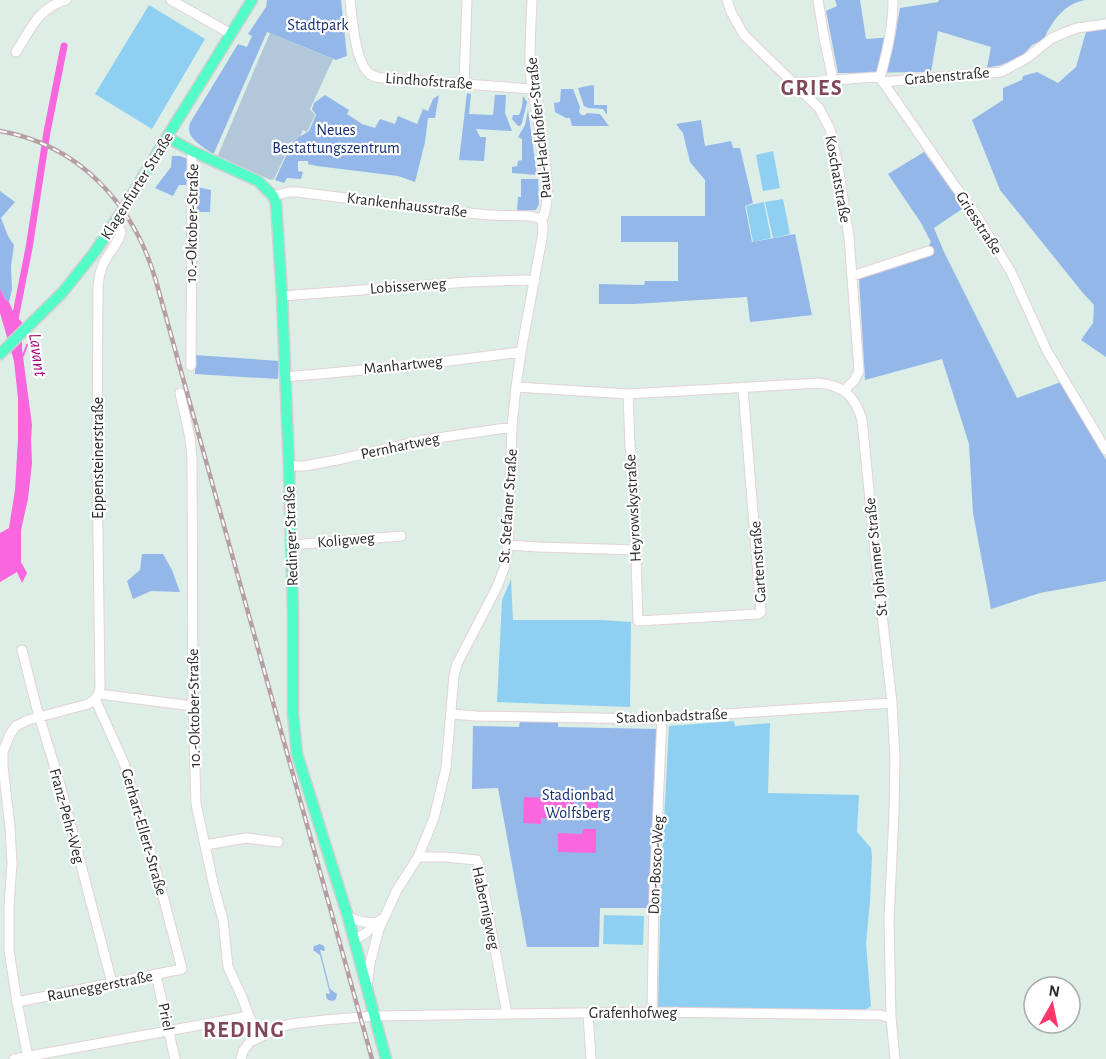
<svg xmlns="http://www.w3.org/2000/svg" width="1106" height="1059" font-family="'Alegreya Sans',sans-serif">
<style>
.green{fill:#94b7ea}
.cemetery{fill:#b2c8da}
.pitch{fill:#8fcff2}
.water{fill:#f966dd}
.lines{fill:none;stroke-linecap:round;stroke-linejoin:round}
.stream{stroke:#f966dd;stroke-width:2}
.canal{stroke:#f966dd;stroke-width:7}
.minor-casing{stroke:#e5d1d6;stroke-width:11}
.major-casing{stroke:#d0d0d0;stroke-width:13}
.minor{stroke:#fff;stroke-width:9}
.major{stroke:#52fdc8;stroke-width:10}
.rail-casing{stroke:#b79ea4;stroke-width:4.5}
.rail{stroke:#fff;stroke-width:2;stroke-dasharray:7;stroke-linecap:butt}
.labels{text-anchor:middle;dominant-baseline:central;stroke-width:4.5;stroke-linejoin:round;paint-order:stroke}
.park-label{font-size:16px;fill:#142e70;stroke:#fff}
.street-label{font-size:16px;fill:#2b2b2b;stroke:#fff}
.water-label{font-size:18px;font-style:italic;fill:#a9017c;stroke:#fff}
.district-label{font-size:22px;font-weight:bold;letter-spacing:1.5px;fill:#804756;stroke:#fff}
</style>
<rect width="100%" height="100%" fill="#dceee5"/>
<path class="green" d="M267,0H341L347,56L336,60L267,32L214,153H212C201,145 185,138 190,123L238,44L247,47L252,36L248,34L266,7Z
M835,0H860L866,39L895,37L900,8L938,2L939,0H1085C1064,4 1052,21 1044,39L1032,45L1021,57L1001,65L987,68L991,47L938,31L931,72L838,73L826,11L837,6Z
M1106,29V357L1081,340L1093,323L1094,305L1083,293L1000,190L972,120L1003,100V88L1022,80L1023,76L1037,72L1058,83L1076,67L1086,32Z
M592,85L594,86V105H607V115L603,109L588,108L584,106L578,88Z
M561,89H573L580,107L579,112L581,115H585L587,113L600,114L609,126H572L570,118H566L555,112L554,103L560,102Z
M467,93L471,94L469,114L493,115L495,95H506L505,113L512,131L476,129L480,137H486L484,161L459,160Z
M325,95L349,110L347,114L362,124L375,128L380,119L395,124L398,116L417,124L423,109L428,111L433,99L439,95L435,118H428L425,142L415,182L398,176L317,166L308,164V161H298V171L303,172L301,179L287,178L284,183L275,180L293,141L309,131L316,115L312,109L314,103Z
M523,96L527,102L522,123L520,126H518L512,119L513,115H519L522,107Z
M528,110L537,175L512,173V167L517,166L518,161L522,160V139L518,137L525,125Z
M701,120L705,146L731,141L733,148H740L753,203L745,206L752,242L795,234L812,315L750,322L747,297L634,304H599V284L644,285L645,281H678V242H621V216H705V180L690,162L683,133L676,124Z
M924,152L965,207L934,228L944,252L1017,398L1061,382L1106,460V581L1040,593L991,609L973,513L969,444L942,359L865,380L859,278L930,253L928,247L931,242L921,223L888,174Z
M172,156H180L190,160L189,185H179L173,196L155,188L171,167Z
M521,179H538L539,204L536,210L517,211L518,197H521Z
M197,187L211,190L210,212H196Z
M0,191L15,202L1,218L8,236L14,245L11,266L12,289L9,302L5,299L0,289Z
M195,355L279,361L278,379L195,374Z
M142,554H163L172,570L180,592L151,591L133,599L127,581L140,570Z
M520,720L558,721V727L658,729L649,908H600L599,947H527L498,788L472,789L473,726L519,727Z
M320,944L324,946L325,950L324,951L320,950L330,989L337,994L336,999L333,1001L328,1000L326,997V993L330,994L320,955L313,950L314,946Z"/>
<path class="cemetery" d="M270,33L333,59L310,109L315,115L308,130L306,132L303,130L300,137L292,141L274,179L271,180L220,159L218,155Z"/>
<path class="pitch" d="M149,5L205,39L152,129L95,94Z
M773,151L780,188L763,191L756,155Z
M783,199L790,234L773,238L765,202Z
M764,202L771,238L753,242L746,206Z
M511,579L513,620H602L631,622L630,707L497,702L502,600Z
M734,721L735,726L770,723L768,793L859,795L857,832L871,848L872,856L870,901L866,943L871,1006L865,1010L658,1007L661,879L669,726Z
M604,915L644,916L643,945L603,944Z"/>
<path class="water" d="M0,289L5,299L9,302L15,316L22,322V349L32,425L31,439L32,463L28,499L21,530V562L27,573L22,583L17,572L0,582V533L9,528L15,490L18,439V398L14,361L0,313Z
M524,797L574,799L573,820L541,818V824L523,823Z
M583,800H598V816H583Z
M583,829H596V853L558,852V833L582,834Z"/>
<g class="lines">
<path class="stream" d="M23,356L27,345"/>
<path class="canal" d="M14,324L29,248L47,132L64,46"/>
<defs>
<path id="minor" d="M171,0L231,34
M350,0C352,18 355,63 370,74C374,77 379,78 384,78L532,89
M532,0C531,29 528,59 532,88C536,119 557,193 542,219
M727,0L731,12L744,35L819,108L830,129L837,161L849,237L859,371L854,381L844,390
M818,0L824,37L833,80
M16,52C31,29 37,9 66,0
M880,78C887,52 893,27 893,0
M883,82L1001,72L1027,58L1052,38L1064,33L1077,28L1106,24
M794,83L875,77L880,78L883,82L955,186L973,210L1011,272L1047,351L1106,450
M464,84L467,0
M273,196L289,192H298L437,210L489,215L530,216L542,219
M852,276L929,251
M282,296L468,282L525,280L535,281
M191,366L192,151
M285,377L407,366L521,352
M516,387L628,394L819,383C844,386 855,396 862,420L876,561L892,703L895,759L894,813L889,920L891,1018L895,1059
M180,393L190,438L192,459L193,706L196,804L214,887L223,920L228,967L242,997L249,1016
M628,394L630,446L633,468L638,621L758,614L761,612L743,388
M289,466H304L337,460L424,440L512,427
M291,545L401,536
M508,545L538,547L636,550
M22,650L37,709L59,781L112,983
M99,694L193,706
M451,714L476,716L651,719L892,703
M205,845L246,838L278,842
M418,857H445L477,860L480,869L507,1014
M348,917C358,921 367,924 378,922
M354,940L366,933L380,920
M156,975L175,1059
M367,987L370,963L379,929L397,890L418,857L434,818L446,768L454,675L457,664L497,587L505,566L508,545L512,427L516,387L521,352L542,238L543,228L542,219
M17,1002L182,969L159,881L124,763L95,699
M652,1012L654,894L662,718
M588,1013L591,1059
M28,1057L17,1002L9,950V906L12,863L10,827L3,767V752L10,734L16,726L28,720L88,704C96,699 99,696 100,687L97,461L98,288C99,278 100,268 106,259C111,250 119,242 121,232L116,222
M14,1059L249,1016L258,1037
M241,1059L243,1051L250,1042L281,1027L290,1024L325,1020L374,1016L652,1012L880,1015L891,1018"/>
<path id="major" d="M167,137L192,151L258,181L273,196L276,203L282,296L289,466L293,613V713L297,754L348,917L386,1059
M0,354L62,293L94,253L123,210L167,137L252,0"/>
</defs>
<use href="#minor" class="minor-casing"/>
<use href="#major" class="major-casing"/>
<use href="#minor" class="minor"/>
<use href="#major" class="major"/>
<defs>
<path id="rail" d="M0,131C80,145 134,205 156,281L372,1059"/>
</defs>
<use href="#rail" class="rail-casing"/>
<use href="#rail" class="rail"/>
</g>
<g class="labels">
<g class="park-label">
<text x="318" y="25">Stadtpark</text>
<text x="336" y="130">Neues<tspan x="336" dy="18">Bestattungszentrum</tspan></text>
<text x="578" y="795">Stadionbad<tspan x="578" dy="18">Wolfsberg</tspan></text>
</g>
<g class="street-label">
<text transform="translate(947 76) rotate(-5)">Grabenstraße</text>
<text transform="translate(429 81) rotate(4)">Lindhofstraße</text>
<text transform="translate(539 128) rotate(-96)">Paul-Hackhofer-Straße</text>
<text transform="translate(838 179) rotate(80)">Koschatstraße</text>
<text transform="translate(137 186) rotate(-58)">Klagenfurter Straße</text>
<text transform="translate(407 205) rotate(7)">Krankenhausstraße</text>
<text transform="translate(192 223) rotate(-89)">10.-Oktober-Straße</text>
<text transform="translate(979 223) rotate(57)">Griesstraße</text>
<text transform="translate(408 286) rotate(-4)">Lobisserweg</text>
<text transform="translate(403 365) rotate(-6)">Manhartweg</text>
<text transform="translate(400 446) rotate(-12)">Pernhartweg</text>
<text transform="translate(98 458) rotate(-90)">Eppensteinerstraße</text>
<text transform="translate(508 506) rotate(-86)">St. Stefaner Straße</text>
<text transform="translate(633 508) rotate(-93)">Heyrowskystraße</text>
<text transform="translate(291 536) rotate(-92)">Redinger Straße</text>
<text transform="translate(346 540) rotate(-5)">Koligweg</text>
<text transform="translate(876 557) rotate(-96)">St. Johanner Straße</text>
<text transform="translate(758 562) rotate(-94)">Gartenstraße</text>
<text transform="translate(194 708) rotate(-91)">10.-Oktober-Straße</text>
<text transform="translate(672 716) rotate(-2)">Stadionbadstraße</text>
<text transform="translate(67 816) rotate(75)">Franz-Pehr-Weg</text>
<text transform="translate(144 832) rotate(74)">Gerhart-Ellert-Straße</text>
<text transform="translate(656 865) rotate(-87)">Don-Bosco-Weg</text>
<text transform="translate(486 908) rotate(78)">Habernigweg</text>
<text transform="translate(100 986) rotate(-11)">Rauneggerstraße</text>
<text x="633" y="1013">Grafenhofweg</text>
<text transform="translate(166 1017) rotate(78)">Priel</text>
</g>
<g class="water-label">
<text transform="translate(37 355) rotate(82)">Lavant</text>
</g>
<g class="district-label">
<text x="812" y="88">GRIES</text>
<text x="244" y="1030">REDING</text>
</g>
</g>
<g transform="translate(1052 1005) rotate(9)"><circle r="28" fill="#ffffff" stroke="#aaaaaa" stroke-width="1.5"/>
<path d="M0-4.5L10 22L0 15L-10 22Z" fill="#ff386c"/>
<text y="-9" font-size="16" font-weight="bold" text-anchor="middle" fill="#2b2b2b">N</text>
</g>
</svg>
